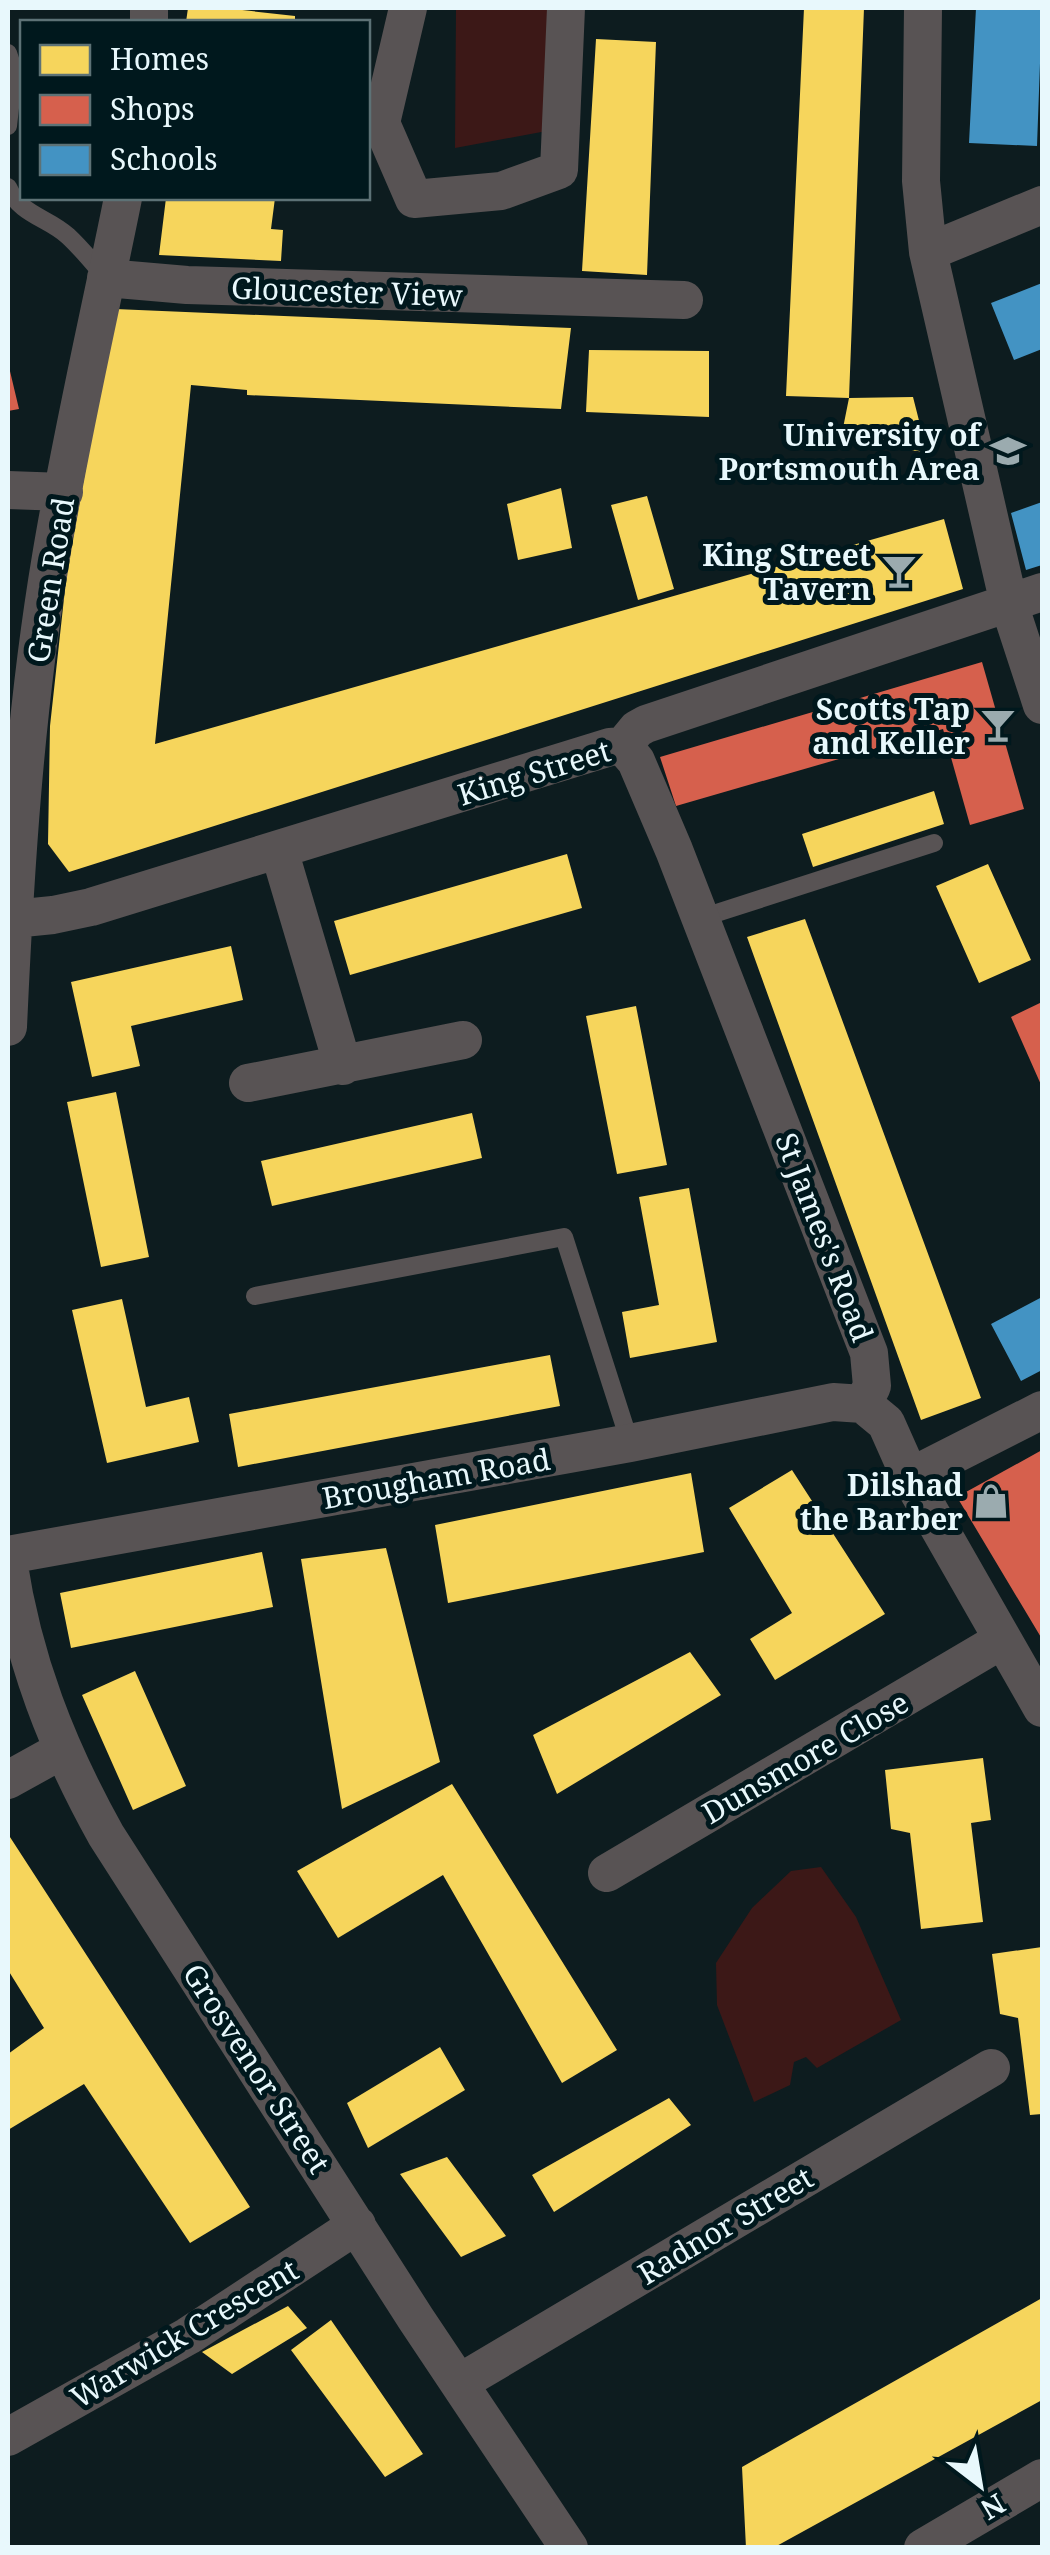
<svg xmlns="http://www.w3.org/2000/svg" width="1050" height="2555" font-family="'Noto Serif',serif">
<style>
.green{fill:#3c1817}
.homes{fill:#f6d55c}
.shops{fill:#d6604d}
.schools{fill:#4393c3}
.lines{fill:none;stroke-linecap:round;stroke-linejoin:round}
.lane{stroke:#585354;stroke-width:18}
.street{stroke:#585354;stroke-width:38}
.labels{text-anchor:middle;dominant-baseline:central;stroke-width:10;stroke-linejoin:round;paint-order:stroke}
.street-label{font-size:30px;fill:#e8f8fc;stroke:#00181d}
.poi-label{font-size:30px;font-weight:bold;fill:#e8f8fc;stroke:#00181d;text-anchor:end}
</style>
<rect width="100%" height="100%" fill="#0d1c1f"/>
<path class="green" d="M456,8H554L552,130L455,148Z
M821,1867L856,1917L901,2020L817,2068L806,2057L794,2062L790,2085L754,2102L717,2005L716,1963L752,1908L791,1871Z"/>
<path class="homes" d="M188,8H224L295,16V22H186Z
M804,8H864L849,398L913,397L927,452L840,443L849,398L786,396Z
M596,39L656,42L647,275L582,271Z
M166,198H275L271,229L283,230L281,261L159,255Z
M115,309L571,328L561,409L247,395V390L191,385L155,744L944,519L963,589L69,872L48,844L50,726L67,571Z
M589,350L709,351V417L586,412Z
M561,488L572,548L518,560L507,504Z
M647,496L674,589L638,600L611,505Z
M934,791L944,824L813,867L802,834Z
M567,854L582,908L350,975L334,921Z
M988,864L1031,960L979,983L936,886Z
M805,919L981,1398L921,1420L747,937Z
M231,946L243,1000L131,1026L140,1066L92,1077L71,982Z
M636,1006L667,1165L617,1174L586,1016Z
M116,1092L149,1257L101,1267L67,1102Z
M472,1113L482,1158L272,1206L261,1161Z
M689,1188L717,1342L630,1358L622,1312L659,1305L639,1197Z
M122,1299L146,1407L189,1397L199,1442L107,1463L72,1310Z
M550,1355L560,1406L238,1467L229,1414Z
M792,1470L885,1614L775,1680L750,1639L792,1613L729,1508Z
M691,1473L704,1552L448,1603L435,1525Z
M386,1548L440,1762L342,1809L301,1559Z
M262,1552L273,1607L71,1648L60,1593Z
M690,1652L721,1695L557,1794L533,1735Z
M135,1671L186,1786L133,1810L82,1695Z
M983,1758L991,1820L971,1823L983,1922L921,1929L910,1833L891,1829L885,1770Z
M452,1784L617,2050L562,2083L443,1875L338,1938L297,1871Z
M8,1834L250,2207L190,2243L84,2084L8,2130V2054L44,2028L8,1970Z
M1042,1947V2114L1030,2115L1018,2018L1000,2014L992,1954Z
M440,2047L465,2090L368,2148L347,2103Z
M669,2098L691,2125L554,2212L532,2175Z
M447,2157L506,2236L461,2257L400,2174Z
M1042,2298V2400L773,2548H746L742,2467Z
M288,2306L307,2328L232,2374L202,2352Z
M331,2320L423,2454L385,2477L291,2350Z"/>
<path class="shops" d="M9,367L19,409L8,411V368Z
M982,662L1024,809L970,825L943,729L676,806L660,757Z
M1042,1002V1087L1011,1017Z
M1042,1450V1639L957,1497Z"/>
<path class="schools" d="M976,8H1042L1037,146L969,143Z
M1042,283V349L1014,360L991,303Z
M1042,502V565L1026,570L1011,513Z
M1042,1297V1370L1021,1381L991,1324Z"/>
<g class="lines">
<path class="lane" d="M8,53L14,71L8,126
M8,187C20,215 47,217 68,236C82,249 94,264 106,278
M701,918L934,843
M255,1296L564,1237L630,1443"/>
<path class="street" d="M149,8V22
M408,8L381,123L414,199L501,191L559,170L566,8
M923,8L921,181L928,252L1009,604L1042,705
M928,252L1042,205
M106,278L187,285L684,300
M8,490L64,492
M623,746L636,761L674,850L869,1353L872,1386L863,1404
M279,850L343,1066
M13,919L53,915L91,907L610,747L623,746L637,729L646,724L1042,592
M8,1027C15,870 25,712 51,557C71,436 99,317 123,198
M248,1083L463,1040
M910,1477L1042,1410
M8,1555L630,1443L833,1402L863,1404L886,1423L910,1477L1042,1708
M8,1560C23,1660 57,1747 106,1835L416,2319L569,2548
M8,1780L62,1750
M607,1873L1002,1640
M459,2383L991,2068
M8,2437L188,2336L357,2225
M923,2548L1042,2478"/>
</g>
<defs>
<symbol id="university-bare" viewBox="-9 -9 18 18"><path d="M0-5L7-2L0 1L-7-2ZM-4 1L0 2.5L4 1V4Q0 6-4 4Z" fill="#9babaf" stroke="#00181d" stroke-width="2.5" paint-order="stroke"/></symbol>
<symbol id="bar-bare" viewBox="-9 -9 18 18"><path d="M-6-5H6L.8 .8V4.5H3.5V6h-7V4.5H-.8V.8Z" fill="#9babaf" stroke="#00181d" stroke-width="2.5" paint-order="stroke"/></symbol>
<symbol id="shop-bare" viewBox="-9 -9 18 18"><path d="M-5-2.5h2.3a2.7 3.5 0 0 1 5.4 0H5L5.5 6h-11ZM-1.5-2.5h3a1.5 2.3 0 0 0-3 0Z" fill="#9babaf" stroke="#00181d" stroke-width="2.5" paint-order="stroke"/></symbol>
</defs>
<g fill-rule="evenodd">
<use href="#university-bare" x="983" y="426" width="50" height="50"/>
<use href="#bar-bare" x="874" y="546" width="50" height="50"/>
<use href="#bar-bare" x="973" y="700" width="50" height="50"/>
<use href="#shop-bare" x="966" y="1476" width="50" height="50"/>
</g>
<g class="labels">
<g class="street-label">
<text transform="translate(347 291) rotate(2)">Gloucester View</text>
<text transform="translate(50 580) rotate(-81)">Green Road</text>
<text transform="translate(534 772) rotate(-17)">King Street</text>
<text transform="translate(825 1237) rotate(69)">St James's Road</text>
<text transform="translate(436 1478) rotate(-10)">Brougham Road</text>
<text transform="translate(805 1757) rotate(-30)">Dunsmore Close</text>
<text transform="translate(257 2068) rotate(57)">Grosvenor Street</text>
<text transform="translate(725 2225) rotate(-31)">Radnor Street</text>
<text transform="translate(184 2333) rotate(-31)">Warwick Crescent</text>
</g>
<g class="poi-label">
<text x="980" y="434">University of<tspan x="980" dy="34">Portsmouth Area</tspan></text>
<text x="871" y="554">King Street<tspan x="871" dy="34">Tavern</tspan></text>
<text x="970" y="708">Scotts Tap<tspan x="970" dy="34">and Keller</tspan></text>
<text x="963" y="1484">Dilshad<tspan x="963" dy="34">the Barber</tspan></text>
</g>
</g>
<rect width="1050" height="2555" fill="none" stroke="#e8f8fc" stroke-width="20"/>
<rect x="20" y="20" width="350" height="180" fill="#00181d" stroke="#5d7276" stroke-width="2.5"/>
<rect x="40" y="45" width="50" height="30" fill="#f6d55c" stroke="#5d7276" stroke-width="2.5"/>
<text x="110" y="70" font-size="30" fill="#e8f8fc">Homes</text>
<rect x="40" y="95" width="50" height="30" fill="#d6604d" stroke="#5d7276" stroke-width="2.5"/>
<text x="110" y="120" font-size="30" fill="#e8f8fc">Shops</text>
<rect x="40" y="145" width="50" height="30" fill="#4393c3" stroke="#5d7276" stroke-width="2.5"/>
<text x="110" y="170" font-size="30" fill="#e8f8fc">Schools</text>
<g transform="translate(980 2485) rotate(149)" stroke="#00181d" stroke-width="8" paint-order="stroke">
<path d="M0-8L18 38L0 25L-18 38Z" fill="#e8f8fc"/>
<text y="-15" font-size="28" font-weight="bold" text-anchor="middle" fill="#e8f8fc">N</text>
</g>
</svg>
